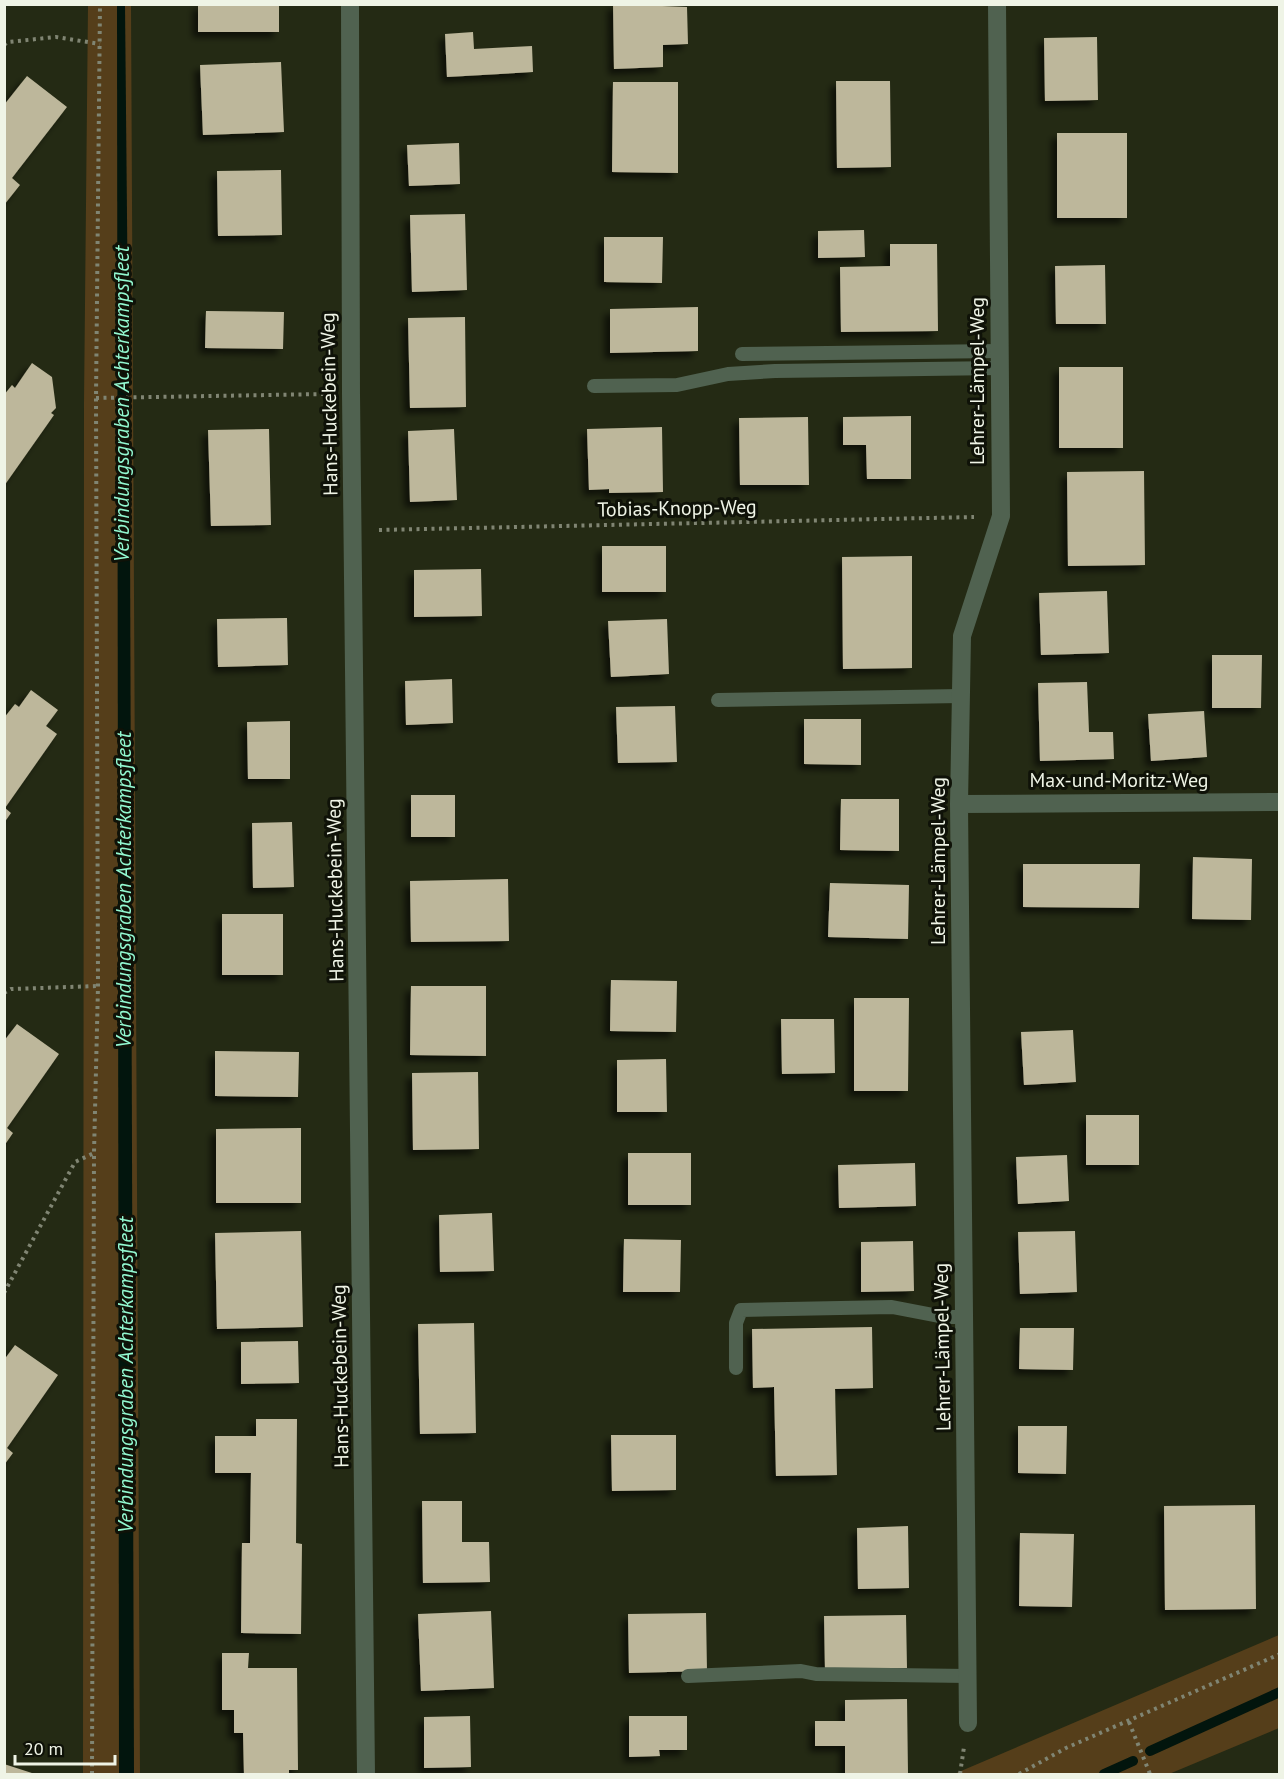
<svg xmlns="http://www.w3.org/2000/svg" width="1284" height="1779" font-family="'PT Sans',sans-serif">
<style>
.green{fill:#553e1a}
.water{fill:#02150d}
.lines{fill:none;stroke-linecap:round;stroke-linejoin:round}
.stream{stroke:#02150d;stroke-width:10}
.building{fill:#bdb79b;filter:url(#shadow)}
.path{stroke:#808573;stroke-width:4;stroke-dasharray:3 4.5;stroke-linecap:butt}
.lane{stroke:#506250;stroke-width:14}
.street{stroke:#506250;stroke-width:18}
.labels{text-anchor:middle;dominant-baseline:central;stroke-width:6;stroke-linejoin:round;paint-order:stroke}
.street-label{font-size:20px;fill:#eff4e6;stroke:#0f1208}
.water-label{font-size:21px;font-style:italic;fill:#93f9d1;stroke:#0f1208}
</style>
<defs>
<filter id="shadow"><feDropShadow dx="-5.5" dy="5.5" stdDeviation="3" flood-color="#0009"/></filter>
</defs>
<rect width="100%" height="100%" fill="#242a14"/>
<path class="green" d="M131,4L140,1774H83L84,403L88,5Z
M1279,1635V1728L1169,1774H954Z"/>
<path class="water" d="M117,5H125L130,530L134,1774H119Z"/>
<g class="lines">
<path class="stream" d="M1150,1751L1280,1692
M1104,1774L1133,1761"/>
</g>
<path class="building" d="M198,4H279V32H198Z
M613,4L687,7L688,44L663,45V67L614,69Z
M473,32L474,49L532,46L533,72L447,77L445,34Z
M1097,37L1098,100L1045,101L1044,38Z
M281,62L284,132L203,135L200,65Z
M27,76L67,107L12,178L20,185L4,205V105Z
M836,81H890L891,167L837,168Z
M613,82H678V173L612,172Z
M1057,133H1127V218H1057Z
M459,143L460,184L409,186L407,145Z
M281,170L282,235L218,236L217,171Z
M465,214L467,290L412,292L410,215Z
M864,230L865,257L818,258V231Z
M604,237H663L662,283L604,282Z
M890,244H937L938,331L841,332L840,267L890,266Z
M1105,265L1106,324H1056L1055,266Z
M698,307V351L610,353V309Z
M206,311L284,312L283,349L205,348Z
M465,317L466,407L410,408L408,318Z
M32,363L52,377L56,408L51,413L54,415L4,486V395L12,385L15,388Z
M1059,367H1123V448H1059Z
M911,416V479H867L866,445H843V417Z
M808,417L809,485H740L739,418Z
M662,427L663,492L609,493V489L589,490L587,429Z
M269,429L271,525L211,526L208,430Z
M454,429L457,500L410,502L408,431Z
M1144,471L1145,565L1068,566L1067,472Z
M602,546H666V592H602Z
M912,556V668L843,669L842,557Z
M481,569L482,616L414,617V570Z
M1107,591L1109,653L1041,655L1039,593Z
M287,618L288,665L218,667L217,619Z
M667,619L669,674L611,677L608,621Z
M1212,655H1262L1261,708H1212Z
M452,679L453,723L406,725L405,681Z
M1087,682L1089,732H1113L1114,759L1040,761L1038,683Z
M31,690L58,710L46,726L57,734L5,808L11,813L4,823V718L15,704L19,707Z
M675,706L677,762L618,763L616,707Z
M1204,711L1207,757L1151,761L1148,714Z
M804,719H861V765L804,764Z
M290,721V779H248L247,722Z
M411,795H455V837H411Z
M841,799H899V851L840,850Z
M292,822L294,887L253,888L252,823Z
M1193,857L1252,859L1251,920L1192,919Z
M1023,864H1140L1139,908L1023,907Z
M508,879L509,941L411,942L410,881Z
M830,883L909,885L908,939L828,937Z
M222,914H283V975H222Z
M611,980L677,981L676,1032L610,1031Z
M411,986H486V1056L410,1055Z
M854,998H909L908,1091H854Z
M781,1019H834L835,1073L782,1074Z
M17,1024L59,1054L7,1128L13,1133L4,1146V1041Z
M1073,1030L1076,1082L1024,1085L1021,1032Z
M215,1051L299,1052L298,1097L215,1096Z
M666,1059L667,1112H617V1060Z
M478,1072L479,1149L413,1150L412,1073Z
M1086,1115H1139V1165H1086Z
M301,1128V1203H216V1129Z
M628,1153H691V1205H628Z
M1067,1155L1069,1201L1018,1204L1016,1157Z
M915,1163L916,1206L839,1208L838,1165Z
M492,1213L494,1271L440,1272L439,1215Z
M301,1231L303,1327L217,1329L215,1233Z
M1075,1231L1077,1292L1020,1294L1018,1232Z
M624,1239L681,1240L680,1292H623Z
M913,1241L914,1291L861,1292V1242Z
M474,1323L476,1433L420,1434L418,1324Z
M872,1327L873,1388L835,1389L837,1475L776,1476L774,1387L753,1388L752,1329Z
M1020,1328H1074L1073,1370L1019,1369Z
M298,1341L299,1383L241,1384V1342Z
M15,1345L58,1375L7,1448L13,1453L4,1465V1360Z
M256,1419H297L296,1543L302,1544L301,1634L241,1633L242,1543H250L251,1473H215V1436H256Z
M1018,1426H1067L1066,1474L1018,1473Z
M611,1435H676V1490L612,1491Z
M422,1501H462V1542H489L490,1582L423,1583Z
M1255,1505L1256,1609L1165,1610L1164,1506Z
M908,1526L909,1588L858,1589L857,1528Z
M1020,1533L1074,1534L1072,1607L1019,1606Z
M491,1611L494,1688L421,1691L418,1614Z
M706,1613L707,1671L629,1673L628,1614Z
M906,1615L907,1668L825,1669L824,1616Z
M222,1653H249L248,1668H297L298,1770H289V1774H244L243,1733H234V1710H222Z
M907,1699L908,1774H845V1746H815V1721H845V1700Z
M470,1716L471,1767L424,1768V1717Z
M629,1716H687V1750H659L660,1756L629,1757Z
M4,1764L35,1774H4Z"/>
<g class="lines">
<path class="path" d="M4,45L8,42L56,37L100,44
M96,398L326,394
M379,530L974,517
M4,993L11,989L98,986
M4,1293L75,1162L94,1153
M1129,1722L1150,1774
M92,1774L94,1153L98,986L96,398L100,4
M960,1774L964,1747
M1019,1774L1066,1748L1280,1654"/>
<path class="lane" d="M742,354L1000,351
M594,386L677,385L728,374L775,371L1000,368
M718,700L961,696
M736,1368V1323L741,1310L892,1307L944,1317H964
M688,1676L801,1671L816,1674L968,1676"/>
<path class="street" d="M350,4L351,394L366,1774
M959,804L1280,802
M968,1723L959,804L962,636L1001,516L997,4"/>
</g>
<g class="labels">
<g class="street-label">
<text transform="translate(977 381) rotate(-90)">Lehrer-Lämpel-Weg</text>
<text transform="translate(329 404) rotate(-91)">Hans-Huckebein-Weg</text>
<text transform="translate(677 508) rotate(-1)">Tobias-Knopp-Weg</text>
<text x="1119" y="780">Max-und-Moritz-Weg</text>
<text transform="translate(938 861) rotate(-90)">Lehrer-Lämpel-Weg</text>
<text transform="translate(335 890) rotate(-91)">Hans-Huckebein-Weg</text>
<text transform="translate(942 1347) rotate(-91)">Lehrer-Lämpel-Weg</text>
<text transform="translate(340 1376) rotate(-91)">Hans-Huckebein-Weg</text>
</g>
<g class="water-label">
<text transform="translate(121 404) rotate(-90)">Verbindungsgraben Achterkampsfleet</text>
<text transform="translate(123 890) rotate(-90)">Verbindungsgraben Achterkampsfleet</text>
<text transform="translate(125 1375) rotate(-90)">Verbindungsgraben Achterkampsfleet</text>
</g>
</g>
<rect width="1284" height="1779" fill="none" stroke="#eff4e6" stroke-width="12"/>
<path d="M15 1755v9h100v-9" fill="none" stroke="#eff4e6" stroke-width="3"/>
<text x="24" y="1755" font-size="18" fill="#eff4e6" stroke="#0f1208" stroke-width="4.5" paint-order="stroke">20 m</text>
</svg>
